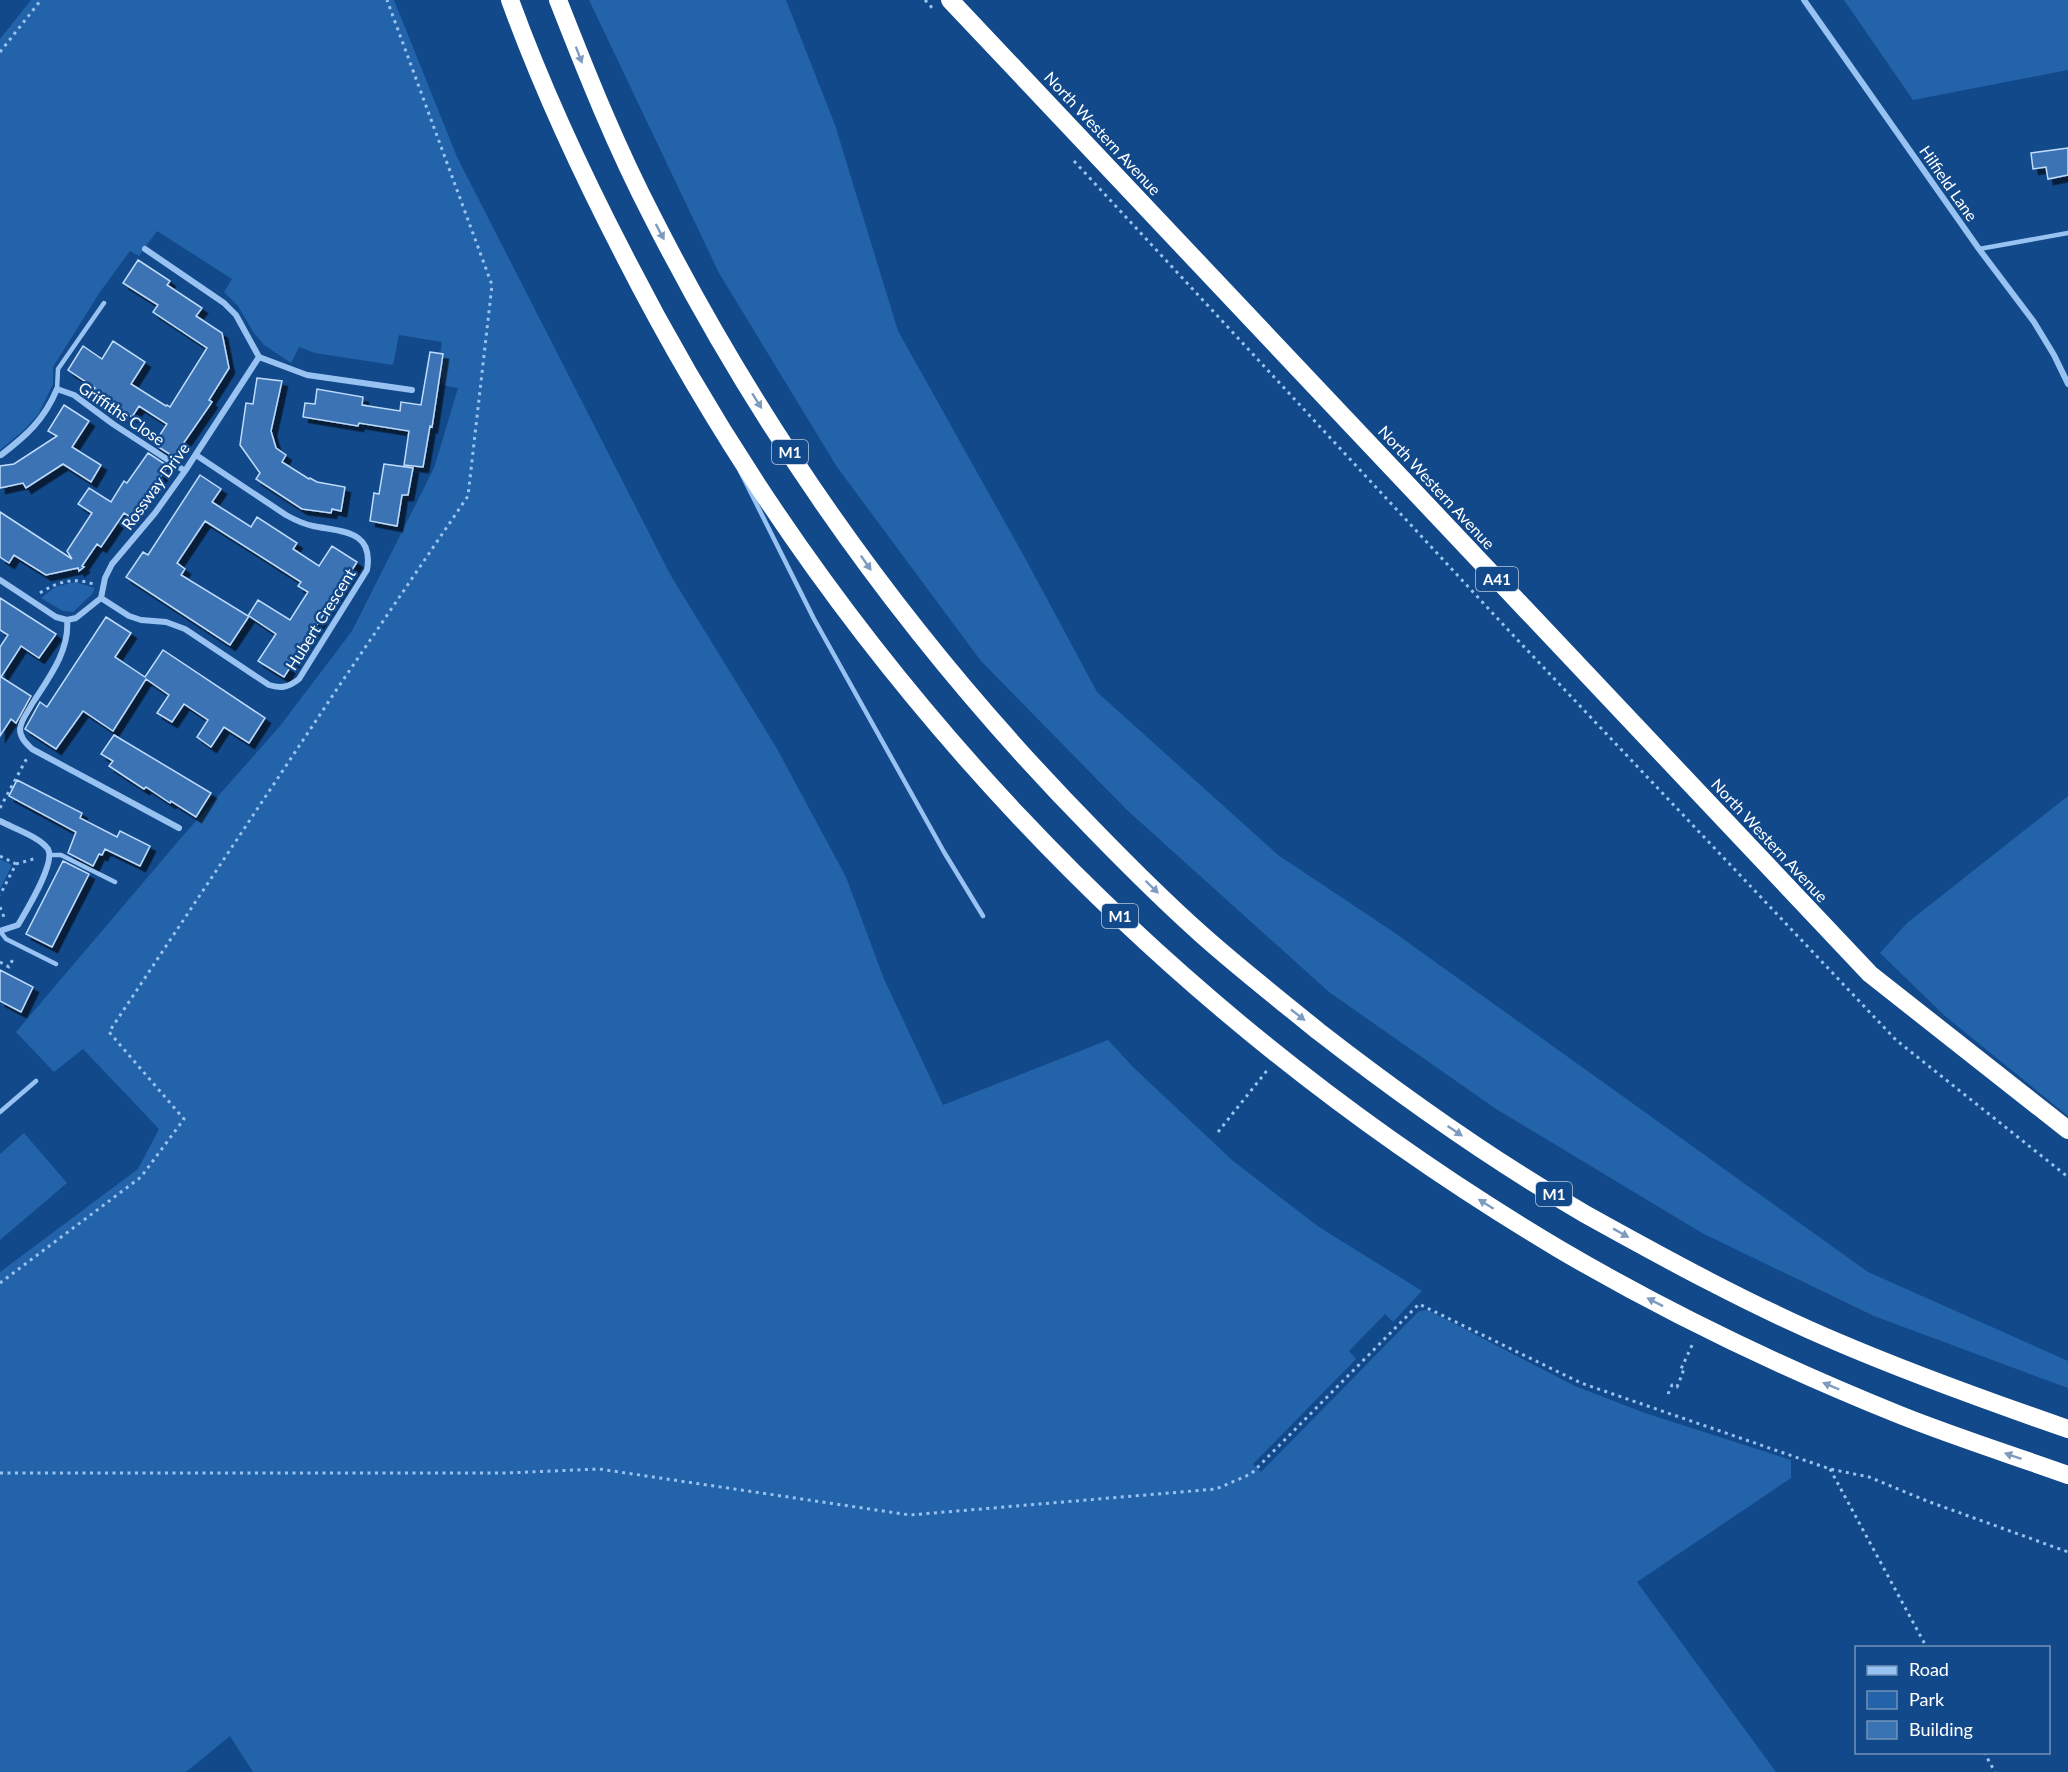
<svg xmlns="http://www.w3.org/2000/svg" width="2068" height="1772" font-family="Lato,sans-serif">
<style>
.green{fill:#2363aa}
.building{fill:#3a73b4;stroke:#bfdcfc;stroke-width:1.5;fill-rule:evenodd;filter:url(#shadow)}
.lines{fill:none;stroke-linecap:round;stroke-linejoin:round}
.path{stroke:#98c2f1;stroke-width:3;stroke-dasharray:3 4.5;stroke-linecap:butt}
.lane{stroke:#98c2f1;stroke-width:4.5}
.street{stroke:#98c2f1;stroke-width:6}
.highway{stroke:#fff;stroke-width:18}
.oneway{fill:#7d9bbf}
.labels{text-anchor:middle;dominant-baseline:central;stroke-width:5;stroke-linejoin:round;paint-order:stroke}
.shield{fill:#12498b;stroke:#b8c8dc;stroke-width:1.5}
.shield-label{font-size:15px;font-weight:bold;fill:#fff}
.street-label{font-size:16px;fill:#fff;stroke:#12498b}
</style>
<defs>
<filter id="shadow"><feDropShadow dx="5.5" dy="5.5" stdDeviation="0" flood-color="#0009"/></filter>
</defs>
<rect width="100%" height="100%" fill="#12498b"/>
<path class="green" d="M31,0H394L457,157L671,576L776,747L846,877L884,979L943,1105L1108,1040L1133,1067L1233,1161L1319,1227L1422,1291L1393,1322L1385,1314L1349,1351L1356,1359L1253,1464L1261,1472L1419,1311L1428,1310L1575,1386L1645,1413L1791,1460V1478L1637,1582L1776,1772H253L230,1736L186,1772H0V1272L138,1169L159,1129L83,1049L54,1072L16,1032L181,838L280,726L352,631L434,468L458,388L442,385L443,377L437,376L442,342L399,335L393,365L315,353L299,347L291,363L264,345L254,333L238,306L224,292L232,279L157,231L139,256L130,251L100,292L53,367V384L38,415L23,431L0,450V39Z
M589,0H786L835,125L898,331L1025,558L1097,692L1278,855L1392,931L1868,1272L2068,1361V1388L1874,1316L1702,1233L1496,1109L1329,992L1127,810L981,661L837,467L719,273Z
M1844,0H2068V70L1913,100Z
M75,582L95,588L92,594L73,612L63,611L41,598L55,587Z
M2068,796V1116L1945,1016L1880,953L1907,923Z
M0,859L12,865L0,889Z
M24,1133L67,1183L0,1240V1154Z"/>
<path class="building" d="M2068,148V175L2048,179L2046,167L2033,169L2031,153Z
M138,260L170,281L167,285L202,308L196,316L222,333L229,368L209,400L212,402L174,457L154,444L167,424L139,406L132,417L93,391L95,388L68,370L83,346L102,359L113,341L145,362L131,384L166,406L167,405L170,407L207,348L153,312L158,305L123,283Z
M430,352L443,354L432,427L430,426L423,467L404,465L409,431L359,423L358,426L303,417L305,403L315,404L317,389L363,397L362,405L400,411L401,402L421,405Z
M257,378L282,381L271,431L276,448L286,455L282,462L309,479L310,478L317,482L345,487L341,511L332,509L331,513L302,509L256,479L260,473L240,445L246,403L253,404Z
M64,405L89,421L72,447L101,465L91,482L63,464L26,488L23,483L0,488V466L14,464L57,436L48,431Z
M148,453L168,466L132,518L124,513L101,547L97,544L82,566L84,567L79,571L78,568L46,575L14,555L9,563L0,557V512L72,559L67,551L92,513L78,504L89,488L111,502L124,481L127,483Z
M384,464L413,468L408,495H402L397,526L370,521L374,493L379,494Z
M200,475L221,489L212,502L251,527L257,517L297,543L293,549L319,566L332,546L357,562L284,677L258,661L276,634L249,616L230,645L126,577L143,552L148,555ZM205,521L301,582L298,586L308,592L290,620L258,600L248,616L181,575L185,569L177,563Z
M0,598L56,634L39,658L21,646L1,677L31,696L16,723L11,719L0,736V647L8,635L0,630Z
M106,617L131,633L115,657L145,677L163,650L265,718L249,743L224,727L211,747L197,737L208,720L184,704L172,722L157,713L169,695L146,679L113,731L83,711L56,749L25,729L40,702L47,707Z
M114,735L211,793L196,817L171,801L170,803L146,787L144,789L109,766L113,761L101,754Z
M17,780L82,813L80,818L117,837L120,831L150,846L140,866L105,849L102,855L99,854L93,866L68,853L76,832L9,796Z
M63,861L89,874L52,947L26,934Z
M0,970L33,987L21,1012L0,1001Z"/>
<g class="lines">
<path class="path" d="M925,0L933,9
M0,52L41,0
M1074,161L1511,633L1896,1040L2068,1177
M40,593C57,582 73,577 93,584
M0,808L27,758
M0,856L16,864L0,895
M16,864L37,858
M0,907L4,917
M0,962L9,967L14,957
M1218,1132L1269,1068
M0,1283L141,1177L184,1119L109,1032L339,686L468,496L492,285L387,0
M1668,1394L1672,1385L1677,1387L1683,1372L1680,1371L1694,1341
M1830,1469L1927,1648
M0,1473H506L599,1469L910,1515L1216,1489L1251,1474L1419,1304L1581,1383L1830,1469L1869,1477L1927,1501L2068,1552
M1984,1752L1995,1772"/>
<path class="lane" d="M1979,249L2068,233
M57,389L58,369L104,303
M740,471L814,619L944,852L983,916
M50,855H61L115,882
M0,931L6,939L56,964
M0,1112L36,1081"/>
<path class="street" d="M1804,0L1979,249L2034,322L2054,355L2068,384
M259,357L307,375L412,390
M1,455C27,435 44,420 57,389L74,395L113,424L185,471
M0,580L56,617L67,620L76,618L101,598L105,578L112,564L155,513L185,471L259,357L236,315L224,303L145,249
M101,598L129,616L141,620L166,622L185,629L269,685C281,689 289,687 299,679L367,570C374,530 342,532 313,526C303,524 295,520 286,515L196,455
M67,620C70,651 48,679 32,704C28,712 21,720 20,729C20,738 26,743 32,749L179,828
M0,821C13,828 40,837 48,849C56,863 26,911 18,925L0,931"/>
<path class="highway" d="M510,0C542,88 581,172 624,255C835,669 1159,1011 1559,1249C1668,1313 1783,1368 1900,1415C1955,1437 2012,1455 2068,1475
M558,0C587,74 616,147 653,218C767,442 916,649 1093,829C1128,865 1164,901 1201,934C1239,968 1279,999 1318,1031C1403,1097 1492,1160 1585,1214C1666,1259 1750,1305 1835,1341C1912,1374 1990,1402 2068,1429
M950,0L1870,974L2068,1130"/>
</g>
<defs><path id="oneway-solid" d="M-6-.8H1V-3.2L6.5 0L1 3.2V.8H-6Z" transform="scale(1.5)"/></defs>
<g class="oneway">
<use href="#oneway-solid" transform="translate(579 55) rotate(69)"/>
<use href="#oneway-solid" transform="translate(660 232) rotate(62)"/>
<use href="#oneway-solid" transform="translate(757 401) rotate(58)"/>
<use href="#oneway-solid" transform="translate(866 563) rotate(55)"/>
<use href="#oneway-solid" transform="translate(1152 887) rotate(44)"/>
<use href="#oneway-solid" transform="translate(1298 1015) rotate(38)"/>
<use href="#oneway-solid" transform="translate(1455 1131) rotate(34)"/>
<use href="#oneway-solid" transform="translate(1486 1204) rotate(-148)"/>
<use href="#oneway-solid" transform="translate(1621 1233) rotate(29)"/>
<use href="#oneway-solid" transform="translate(1655 1302) rotate(-153)"/>
<use href="#oneway-solid" transform="translate(1831 1386) rotate(-157)"/>
<use href="#oneway-solid" transform="translate(2013 1456) rotate(-161)"/>
</g>
<g class="labels">
<g class="shield">
<rect x="772" y="440" width="36" height="24" rx="4.5"/>
<rect x="1476" y="567" width="42" height="24" rx="4.5"/>
<rect x="1102" y="904" width="36" height="24" rx="4.5"/>
<rect x="1536" y="1182" width="36" height="24" rx="4.5"/>
</g>
<g class="shield-label">
<text x="790" y="452">M1</text>
<text x="1497" y="579">A41</text>
<text x="1120" y="916">M1</text>
<text x="1554" y="1194">M1</text>
</g>
<g class="street-label">
<text transform="translate(1103 133) rotate(47)">North Western Avenue</text>
<text transform="translate(1949 183) rotate(55)">Hilfield Lane</text>
<text transform="translate(122 413) rotate(34)">Griffiths Close</text>
<text transform="translate(155 486) rotate(-54)">Rossway Drive</text>
<text transform="translate(1437 487) rotate(47)">North Western Avenue</text>
<text transform="translate(320 619) rotate(-58)">Hubert Crescent</text>
<text transform="translate(1770 840) rotate(47)">North Western Avenue</text>
</g>
</g>
<rect x="1855" y="1646" width="195" height="108" fill="#12498b" stroke="#7192b9" stroke-width="1.5"/>
<rect x="1867" y="1666" width="30" height="9" fill="#98c2f1" stroke="#7192b9" stroke-width="1.5"/>
<text x="1909" y="1676" font-size="18" fill="#ffffff">Road</text>
<rect x="1867" y="1691" width="30" height="18" fill="#2363aa" stroke="#7192b9" stroke-width="1.5"/>
<text x="1909" y="1706" font-size="18" fill="#ffffff">Park</text>
<rect x="1867" y="1721" width="30" height="18" fill="#3a73b4" stroke="#7192b9" stroke-width="1.5"/>
<text x="1909" y="1736" font-size="18" fill="#ffffff">Building</text>
</svg>
